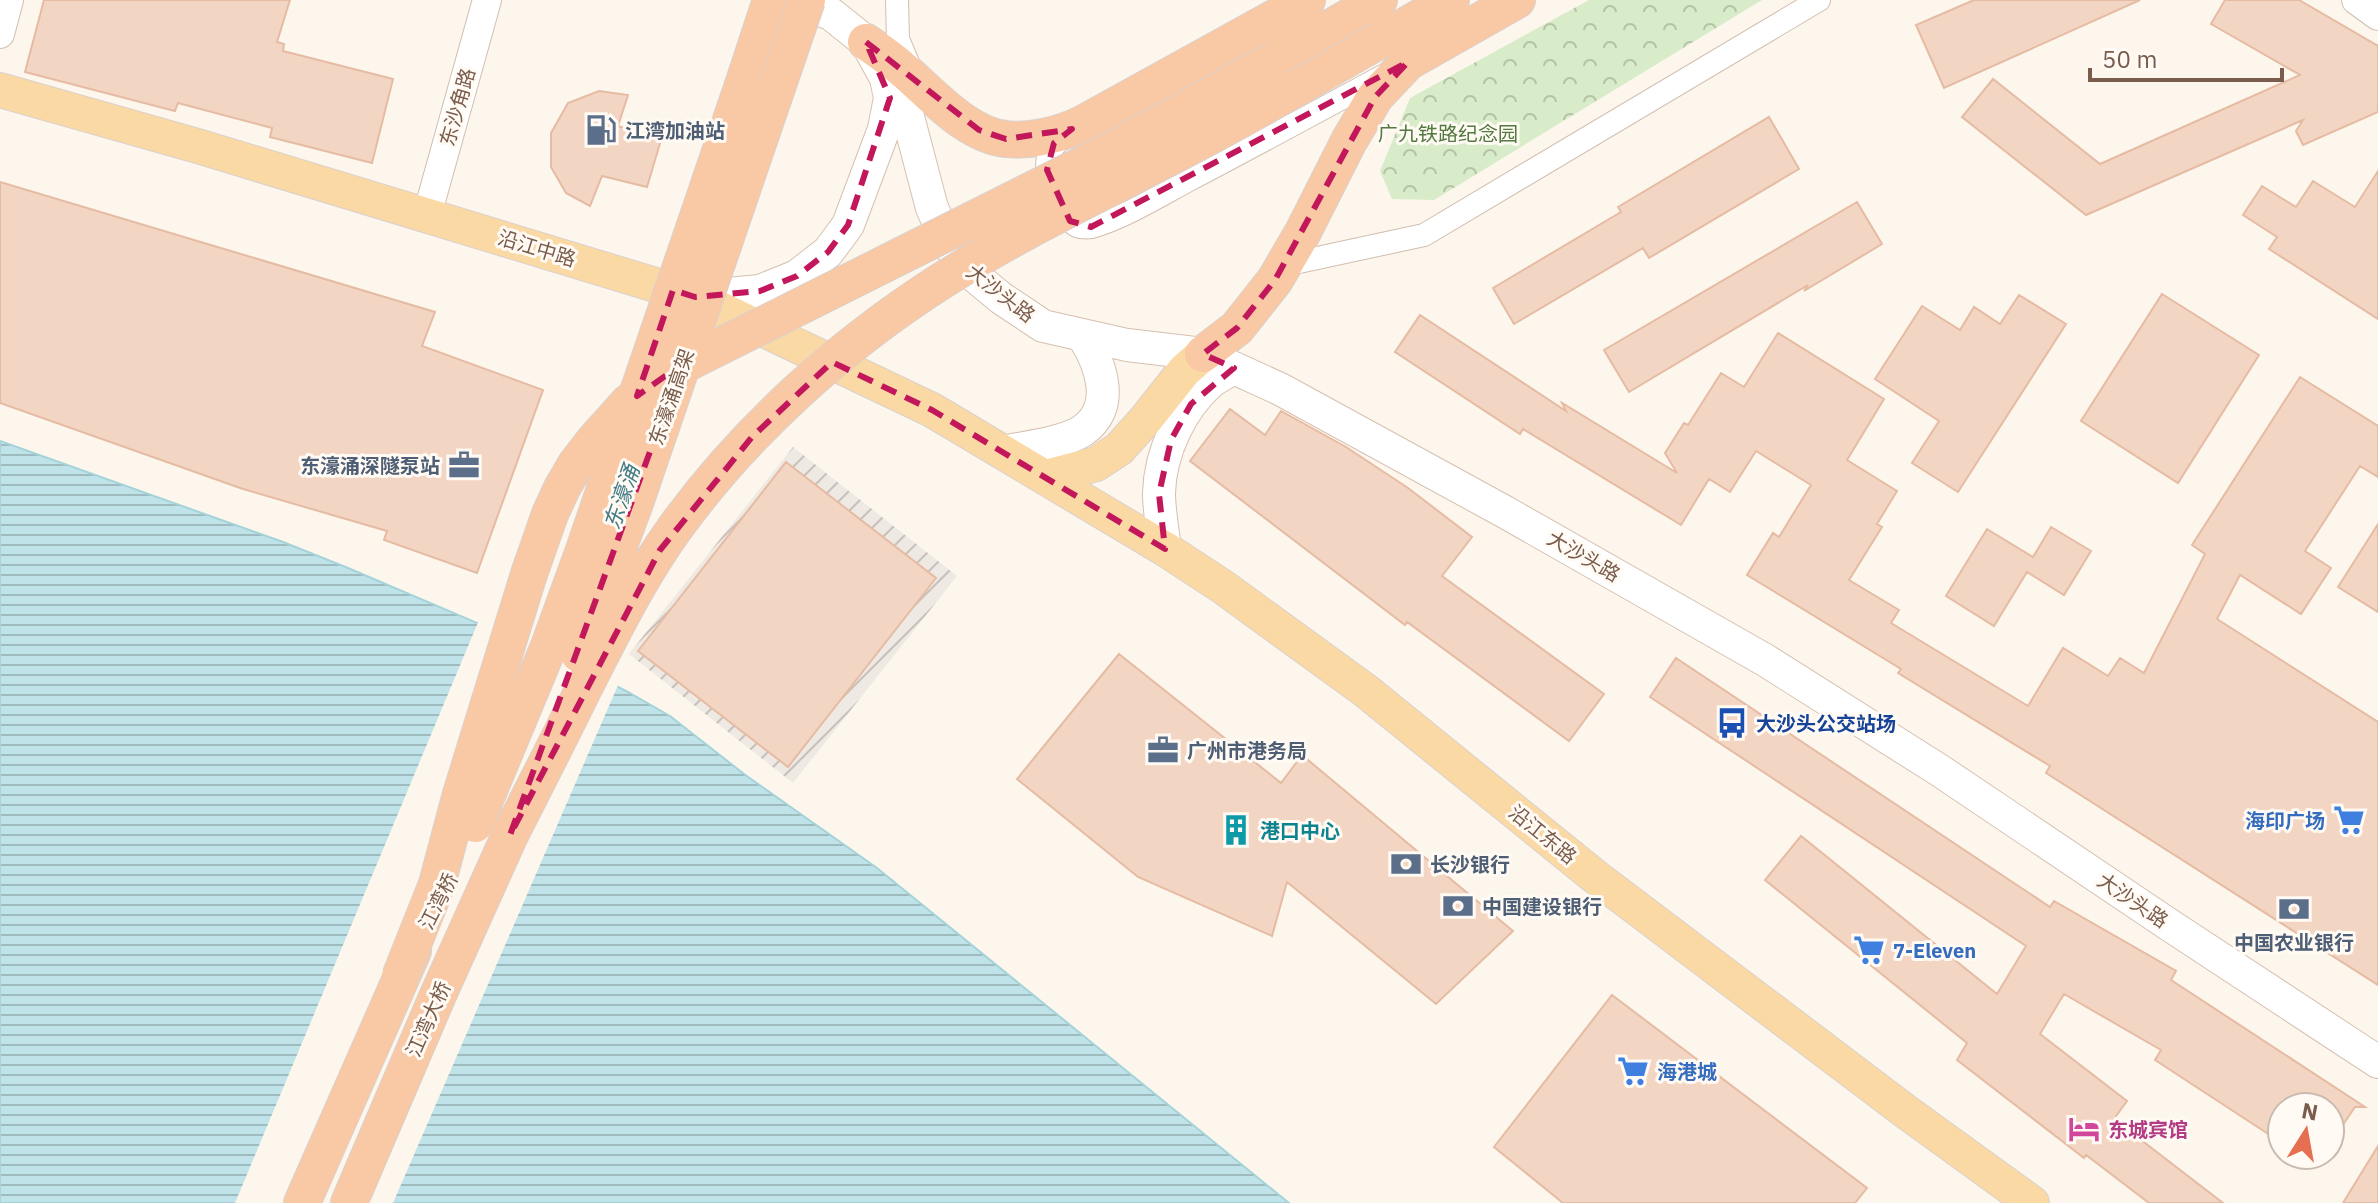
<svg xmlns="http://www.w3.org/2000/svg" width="2378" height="1203" font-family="'IBM Plex Sans','Noto Sans SC',sans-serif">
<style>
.industrial{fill:url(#industrial-furrows)}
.forest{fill:url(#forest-crowns)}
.water{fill:url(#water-rules);stroke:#a5d3da;stroke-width:2}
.pier{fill:#fdf6ec}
.building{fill:#f3d5c3;stroke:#e6bba3;stroke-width:2}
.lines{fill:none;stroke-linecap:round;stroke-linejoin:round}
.minor-casing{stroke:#d1beb0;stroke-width:24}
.tertiary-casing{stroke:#d1beb0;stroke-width:30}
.secondary-casing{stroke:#d6c0b0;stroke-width:34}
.primary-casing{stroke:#dad1cd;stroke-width:36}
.trunk-casing{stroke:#dad1cd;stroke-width:38}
.minor{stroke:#fff;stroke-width:22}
.tertiary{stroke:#fff;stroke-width:28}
.secondary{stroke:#fff;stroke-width:32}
.primary{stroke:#fbd9a5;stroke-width:34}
.trunk{stroke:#f9c8a4;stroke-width:36}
.trunk-bridge-casing{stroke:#dad1cd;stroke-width:38;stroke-linecap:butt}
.trunk-bridge{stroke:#f9c8a4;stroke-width:36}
.marked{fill:none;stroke:#c2185b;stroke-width:6;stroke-dasharray:16 10;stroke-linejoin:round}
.labels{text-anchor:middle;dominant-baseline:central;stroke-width:6;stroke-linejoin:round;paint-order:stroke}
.street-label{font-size:20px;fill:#7a5c4d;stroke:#fffaf3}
.service-label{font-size:20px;font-weight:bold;fill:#4e5e75;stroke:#fffaf3;text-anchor:start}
.park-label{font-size:20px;fill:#537a41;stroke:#fffaf3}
.transit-label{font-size:20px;font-weight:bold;fill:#164399;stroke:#fffaf3;text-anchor:start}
.shop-label{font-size:20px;font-weight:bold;fill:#366cbe;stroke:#fffaf3;text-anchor:start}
.culture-label{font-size:20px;font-weight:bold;fill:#0d838f;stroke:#fffaf3;text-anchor:start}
.hotel-label{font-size:20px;font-weight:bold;fill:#b23c85;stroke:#fffaf3;text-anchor:start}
.water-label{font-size:22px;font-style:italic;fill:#437c86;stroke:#fffaf3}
</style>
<defs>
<pattern id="industrial-furrows" width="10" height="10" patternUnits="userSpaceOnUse" patternTransform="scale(2)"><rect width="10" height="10" fill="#efe9e4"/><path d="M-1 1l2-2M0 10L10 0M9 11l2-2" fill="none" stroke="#c7c0bb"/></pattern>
<pattern id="forest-crowns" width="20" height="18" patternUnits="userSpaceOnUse" patternTransform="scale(2)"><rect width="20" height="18" fill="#d8ecc9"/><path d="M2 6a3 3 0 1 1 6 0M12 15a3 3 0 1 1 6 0" fill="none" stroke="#b4c2a5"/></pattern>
<pattern id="water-rules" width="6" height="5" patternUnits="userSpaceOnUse" patternTransform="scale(2)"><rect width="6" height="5" fill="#bfe3e8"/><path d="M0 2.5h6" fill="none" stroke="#a0bbbe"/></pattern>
</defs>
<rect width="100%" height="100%" fill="#fdf6ec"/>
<path class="industrial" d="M793,447L957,576L793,783L629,654Z"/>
<path class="forest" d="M1589,0H1762L1434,200L1392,199L1380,171L1410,98Z"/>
<path class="water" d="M0,441L283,542L348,568L564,660L626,691L670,716L744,774L877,868L1289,1203H0Z"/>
<path class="pier" d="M479,620L566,656L619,683L393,1203H235Z"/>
<path class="building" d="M44,0H290L277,42L284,44L283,51L393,79L372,163L270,137L272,128L178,103L175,111L25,72Z
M1974,0H2140L1944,88L1916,25Z
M2225,0H2299L2378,46V112L2303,145L2296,131L2303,120L2086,215L1962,117L1993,79L2100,164L2300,75L2211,24Z
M599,91L628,95L618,126L661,140L647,187L602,176L590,206L566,193L551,167V133L568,103Z
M1769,117L1799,169L1649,258L1643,248L1514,324L1493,288L1621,212L1618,207Z
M2378,171V319L2269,249L2277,237L2243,215L2262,186L2296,207L2313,181L2355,207Z
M0,182L435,312L422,346L543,390L477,573L384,540L387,531L243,489L0,403Z
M1857,202L1882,244L1804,291L1808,285L1629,392L1604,350Z
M2162,294L2259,355L2178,483L2081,421Z
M2019,295L2066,324L1958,492L1912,463L1939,421L1875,379L1922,306L1960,330L1974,307L2000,324Z
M1420,315L1566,411L1562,403L1677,473L1665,453L1684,423L1688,425L1721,373L1744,387L1778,333L1884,399L1847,460L1897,491L1877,524L1882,527L1849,580L1899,610L1891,623L2028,706L2063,648L2108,676L2120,658L2144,673L2205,554L2192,545L2300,377L2378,426V477L2360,466L2305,551L2331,568L2301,614L2240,575L2217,619L2378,722V985L2046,773L2050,766L1898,673L1901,669L1747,575L1773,533L1779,537L1811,485L1756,451L1730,492L1709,479L1681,525L1523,429L1520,434L1395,352Z
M1230,409L1265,435L1281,411L1346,447L1408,488L1472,537L1442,576L1604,694L1569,741L1407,622L1405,625L1190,461Z
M786,462L936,578L788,767L638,651Z
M2378,524V612L2338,587Z
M2051,527L2091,551L2064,595L2027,572L1994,626L1946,596L1987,529L2033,557Z
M1119,654L1281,783L1302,755L1513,931L1436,1004L1287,882L1272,936L1138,877L1017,779Z
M1676,658L2050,907L2054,901L2176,971L2171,980L2365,1107H2355L2330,1144V1107H2282V1143L2155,1060L2161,1050L2064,994L2040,1034L2127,1101L2114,1119L2223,1203H2149L2086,1155L2084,1158L1957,1060L1967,1043L1765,880L1801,836L1997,994L2026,946L1650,697Z
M1612,995L1867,1188L1855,1203H1563L1494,1147Z
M2378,1146V1203H2343Z"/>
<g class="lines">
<defs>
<path id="minor" d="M897,0L898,39L911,70
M1067,133C1054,144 1044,155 1048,173C1051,187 1064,220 1077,226C1082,228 1090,228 1095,226C1127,216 1159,196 1189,180C1254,146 1318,111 1383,76
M1285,265L1424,235L1819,0"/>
<path id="tertiary" d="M2356,0L2378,16
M0,34L9,0
M427,215L487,0"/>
<path id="secondary" d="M876,54L890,72L902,94L932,208L950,247L972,274L1001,298L1043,326L1127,345L1203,354L1280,389L1505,512L1765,660L1939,770L2168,924L2378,1062
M695,297L760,291L797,276L828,252L848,225L884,129L890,98L886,78L866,42L831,14L798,2L783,1
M1003,452C1026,447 1063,443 1082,431C1117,408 1101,364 1083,336
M1165,549C1163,531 1159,511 1159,493C1160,453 1181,407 1212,381C1219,376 1227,372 1234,368"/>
<path id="primary" d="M0,90L201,147L695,297L932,410L1165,549L1223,587L1366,691L1593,875L1905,1111L2032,1203
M1046,477L1096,464L1119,449L1146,419L1184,371L1203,354"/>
<path id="trunk" d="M1382,39L1451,0
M866,42C878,50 890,58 901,68C930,92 966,135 1006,139C1030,142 1063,134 1084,123L1307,0
M1272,61L1379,0
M743,85L771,0
M1203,354L1237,328L1275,280L1303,232L1349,141L1375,97L1408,62L1517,0
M302,1203L413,951
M349,1203L438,995L510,835"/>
</defs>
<use href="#minor" class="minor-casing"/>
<use href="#tertiary" class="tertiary-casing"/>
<use href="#secondary" class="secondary-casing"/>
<use href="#primary" class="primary-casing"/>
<use href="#trunk" class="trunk-casing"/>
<use href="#minor" class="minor"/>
<use href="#tertiary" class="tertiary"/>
<use href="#secondary" class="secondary"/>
<use href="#primary" class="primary"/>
<use href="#trunk" class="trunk"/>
<defs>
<path id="trunk-bridge" d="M579,654L635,503L807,0
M475,824L549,646L584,550L743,85
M510,835C535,786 560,737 584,688C612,633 639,578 675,528C746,430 841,345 943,280C1025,228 1115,187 1201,141C1262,109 1322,73 1382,39
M400,977L437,884L461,794L529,574L550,514L562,488L576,464L593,442L628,403L668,374L695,359L1108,152L1272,61"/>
</defs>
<use href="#trunk-bridge" class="trunk-bridge-casing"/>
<use href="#trunk-bridge" class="trunk-bridge"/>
</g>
<path class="marked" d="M866,42L979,130L1006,139L1072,129L1054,143L1047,170L1070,221L1091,227L1408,62L1375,97L1275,280L1237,328L1203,354L1234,368L1191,404L1171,440L1159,494L1165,549L932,410L832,362L752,437L660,550L510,835L682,364L637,396L673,290L695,297L760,291L797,276L828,252L848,225L890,98Z"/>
<defs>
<symbol id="fuel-bare" viewBox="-9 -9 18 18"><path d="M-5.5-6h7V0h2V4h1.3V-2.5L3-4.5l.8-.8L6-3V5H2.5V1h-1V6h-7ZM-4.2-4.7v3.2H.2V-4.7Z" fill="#5c6f8a" stroke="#fffaf3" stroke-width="2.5" paint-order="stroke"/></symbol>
<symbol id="office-bare" viewBox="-9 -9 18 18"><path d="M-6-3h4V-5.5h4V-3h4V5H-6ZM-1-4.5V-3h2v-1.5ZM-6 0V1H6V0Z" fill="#5c6f8a" stroke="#fffaf3" stroke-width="2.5" paint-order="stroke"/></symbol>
<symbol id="bus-bare" viewBox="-9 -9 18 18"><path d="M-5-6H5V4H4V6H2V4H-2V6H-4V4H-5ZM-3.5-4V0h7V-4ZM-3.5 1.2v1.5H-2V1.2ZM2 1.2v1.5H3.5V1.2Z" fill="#1a4fb4" stroke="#fffaf3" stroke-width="2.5" paint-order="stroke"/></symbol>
<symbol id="supermarket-bare" viewBox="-9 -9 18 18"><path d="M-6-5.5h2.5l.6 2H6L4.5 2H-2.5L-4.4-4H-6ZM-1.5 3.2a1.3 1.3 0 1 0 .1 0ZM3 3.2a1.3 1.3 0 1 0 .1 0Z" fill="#3f7fe0" stroke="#fffaf3" stroke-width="2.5" paint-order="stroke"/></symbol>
<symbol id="building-bare" viewBox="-9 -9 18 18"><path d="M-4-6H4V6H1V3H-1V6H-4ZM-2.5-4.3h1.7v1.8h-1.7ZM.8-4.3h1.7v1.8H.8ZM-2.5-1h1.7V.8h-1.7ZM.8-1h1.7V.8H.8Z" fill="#0f9aa8" stroke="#fffaf3" stroke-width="2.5" paint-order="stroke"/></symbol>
<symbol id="bank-bare" viewBox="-9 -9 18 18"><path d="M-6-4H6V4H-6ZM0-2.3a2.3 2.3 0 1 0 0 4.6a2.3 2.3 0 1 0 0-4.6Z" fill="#5c6f8a" stroke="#fffaf3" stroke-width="2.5" paint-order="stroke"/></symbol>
<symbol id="hotel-bare" viewBox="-9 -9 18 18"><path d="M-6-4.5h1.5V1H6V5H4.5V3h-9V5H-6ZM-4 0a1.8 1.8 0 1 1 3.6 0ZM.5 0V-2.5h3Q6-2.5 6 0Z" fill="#d1479c" stroke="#fffaf3" stroke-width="2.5" paint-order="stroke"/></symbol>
</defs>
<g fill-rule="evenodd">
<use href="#fuel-bare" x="579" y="108" width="44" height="44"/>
<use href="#office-bare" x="442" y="443" width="44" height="44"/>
<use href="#bus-bare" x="1710" y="701" width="44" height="44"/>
<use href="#office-bare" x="1141" y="728" width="44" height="44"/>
<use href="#supermarket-bare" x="2327" y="798" width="44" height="44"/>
<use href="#building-bare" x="1214" y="808" width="44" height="44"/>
<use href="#bank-bare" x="1384" y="842" width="44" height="44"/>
<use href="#bank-bare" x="1436" y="884" width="44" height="44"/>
<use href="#bank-bare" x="2272" y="887" width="44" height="44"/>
<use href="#supermarket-bare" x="1847" y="928" width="44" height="44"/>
<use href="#supermarket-bare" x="1611" y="1049" width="44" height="44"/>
<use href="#hotel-bare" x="2062" y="1107" width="44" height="44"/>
</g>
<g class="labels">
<g class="street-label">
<text transform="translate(457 107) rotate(-74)">东沙角路</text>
<text transform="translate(537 248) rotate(17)">沿江中路</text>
<text transform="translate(1001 293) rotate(38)">大沙头路</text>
<text transform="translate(671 397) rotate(-71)">东濠涌高架</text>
<text transform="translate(1584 556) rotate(30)">大沙头路</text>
<text transform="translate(1543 834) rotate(39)">沿江东路</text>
<text transform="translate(2133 900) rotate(34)">大沙头路</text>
<text transform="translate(438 901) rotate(-63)">江湾桥</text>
<text transform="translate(428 1019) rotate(-66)">江湾大桥</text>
</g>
<g class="service-label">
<text x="625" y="130">江湾加油站</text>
<text x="440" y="465" text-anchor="end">东濠涌深隧泵站</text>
<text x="1187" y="750">广州市港务局</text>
<text x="1430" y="864">长沙银行</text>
<text x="1482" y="906">中国建设银行</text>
<text x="2294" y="942" text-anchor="middle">中国农业银行</text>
</g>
<g class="park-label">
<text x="1448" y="133">广九铁路纪念园</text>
</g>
<g class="transit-label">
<text x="1756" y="723">大沙头公交站场</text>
</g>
<g class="shop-label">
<text x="2325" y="820" text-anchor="end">海印广场</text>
<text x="1893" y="950">7-Eleven</text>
<text x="1657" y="1071">海港城</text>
</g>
<g class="culture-label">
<text x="1260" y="830">港口中心</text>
</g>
<g class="hotel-label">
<text x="2108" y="1129">东城宾馆</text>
</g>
<g class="water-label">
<text transform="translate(621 497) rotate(-71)">东濠涌</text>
</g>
</g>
<g transform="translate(2306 1131) rotate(11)"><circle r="38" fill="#fffaf3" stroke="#cabbb1" stroke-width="2"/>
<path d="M0-6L14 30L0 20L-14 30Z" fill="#e76f51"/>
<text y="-12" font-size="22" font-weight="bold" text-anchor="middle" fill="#7a5c4d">N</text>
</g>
<path d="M2090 68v12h192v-12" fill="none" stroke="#7a5c4d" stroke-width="4"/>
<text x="2102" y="68" font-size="24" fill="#7a5c4d" stroke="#fffaf3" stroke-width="6" paint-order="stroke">50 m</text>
</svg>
